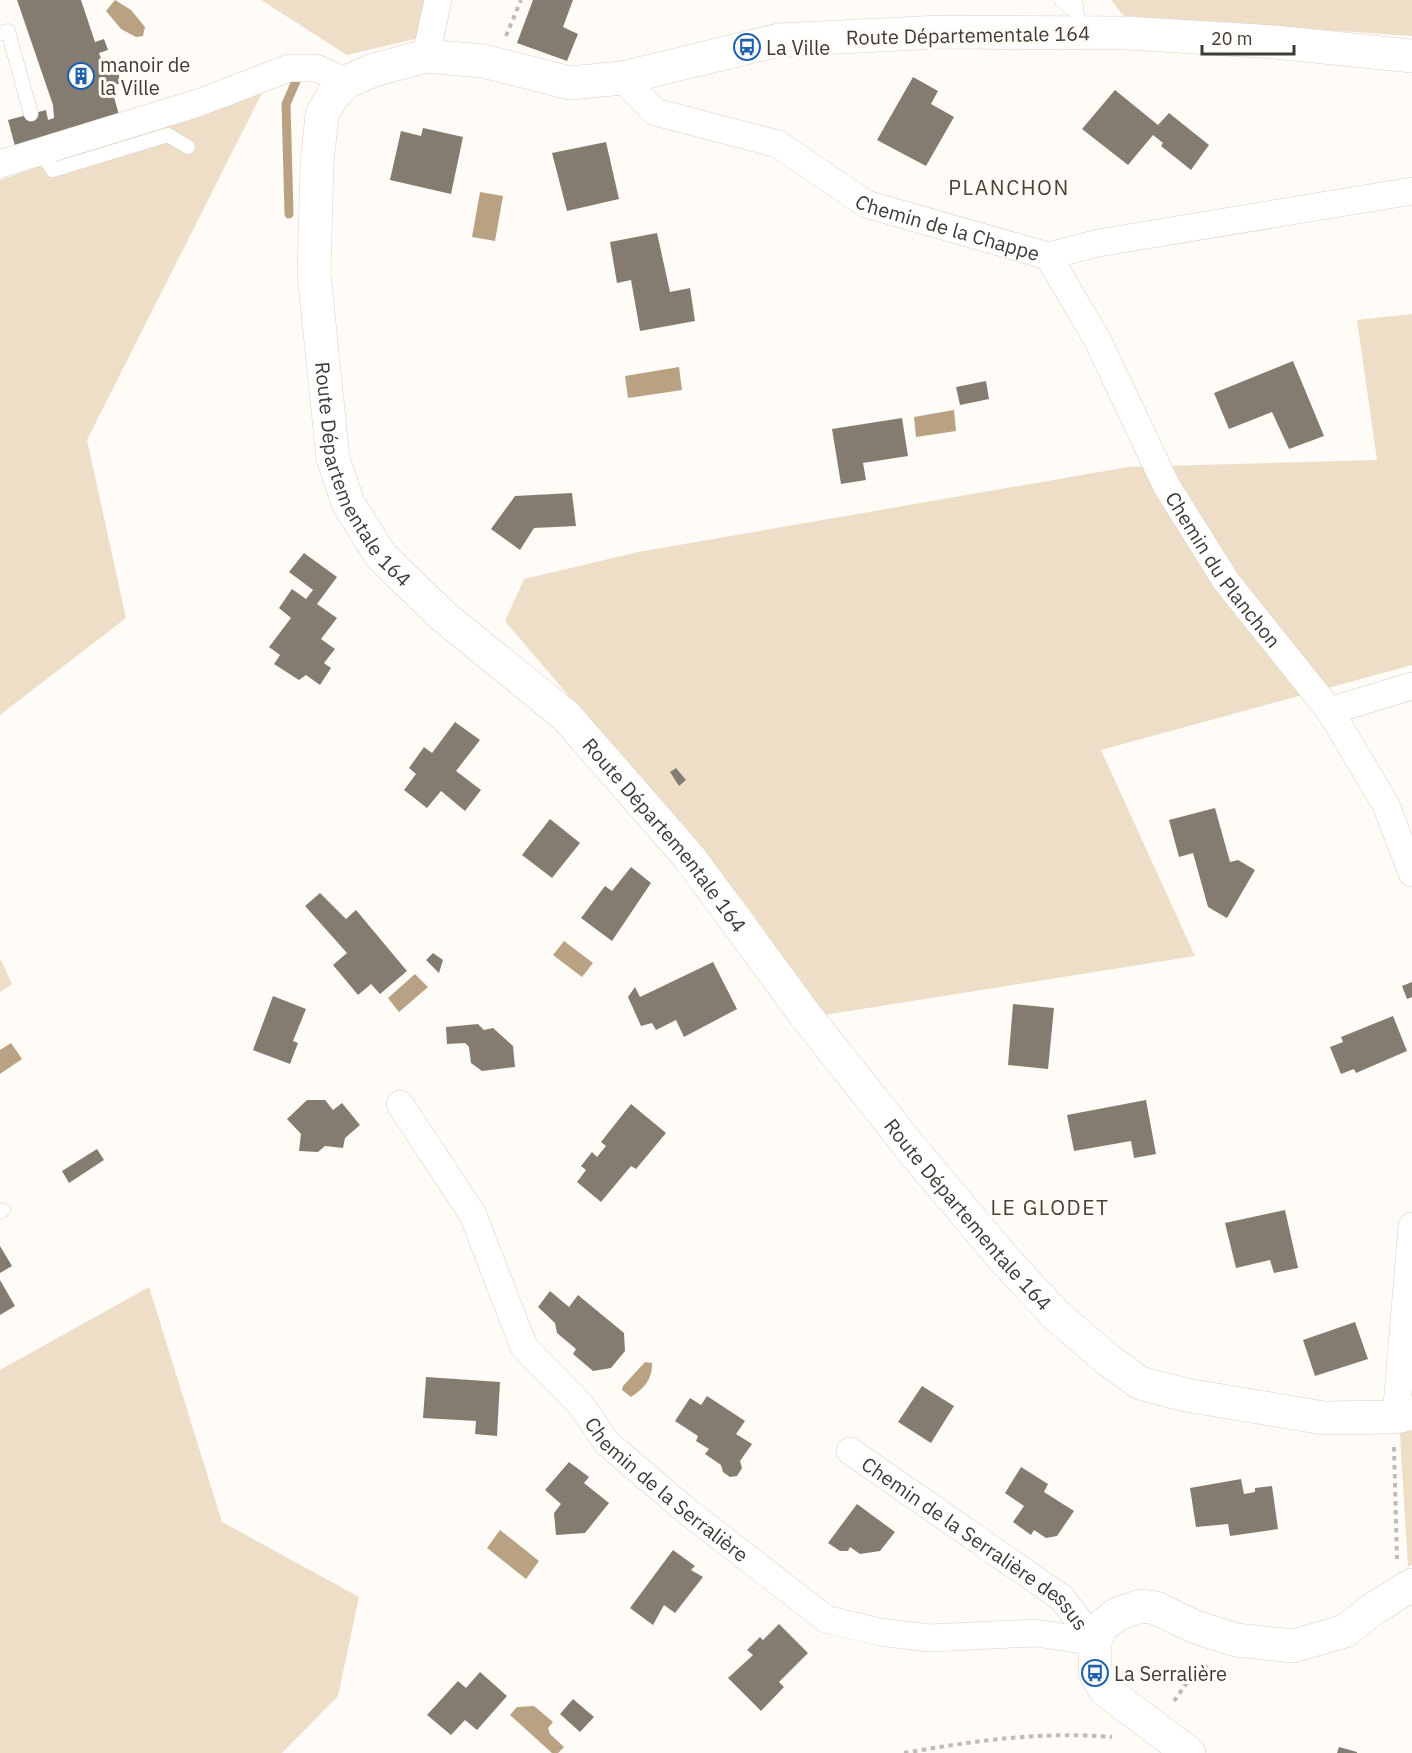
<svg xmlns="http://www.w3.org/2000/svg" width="1412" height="1753" font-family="'IBM Plex Sans',sans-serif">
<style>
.green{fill:#eedec8}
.water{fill:#b9a283}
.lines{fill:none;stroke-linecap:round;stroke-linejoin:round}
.stream{stroke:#b9a283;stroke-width:9}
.building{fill:#857c71}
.lane-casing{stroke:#dad1c4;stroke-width:15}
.street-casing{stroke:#dad1c4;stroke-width:28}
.secondary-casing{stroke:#dad1c4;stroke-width:34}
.path{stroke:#bfbbb6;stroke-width:4;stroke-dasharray:4.5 4.5;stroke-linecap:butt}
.lane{stroke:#fff;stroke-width:14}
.street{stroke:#fff;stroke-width:27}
.secondary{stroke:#fff;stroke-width:33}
.labels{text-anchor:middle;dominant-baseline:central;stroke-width:6;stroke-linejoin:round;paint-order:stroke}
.street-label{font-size:20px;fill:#3f3b36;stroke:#fffbf6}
.poi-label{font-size:20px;fill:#3f3b36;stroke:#fffbf6;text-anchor:start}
.neighbourhood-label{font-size:21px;letter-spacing:1.5px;fill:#484137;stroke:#fffbf6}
</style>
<rect width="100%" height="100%" fill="#fffbf6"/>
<path class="green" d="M261,0H428L419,38L347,55Z
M1111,0H1412V36L1124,16Z
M265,87L87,440L126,618L0,715V180Z
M1412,314V665L1101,750L1195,956L824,1015L744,902L505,621L524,579L638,552L1128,467L1377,460L1357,320Z
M0,958L12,984L0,992Z
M149,1287L222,1522L359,1597L338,1696L282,1753H0V1370Z
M1412,1388V1564L1408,1567L1400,1435Z"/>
<path class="water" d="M115,0L131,10L145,27L143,36L136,37L121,29L106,11Z
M480,192L503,196L495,241L472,237Z
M679,367L682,390L628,398L625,376Z
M954,410L956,431L916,437L914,417Z
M564,941L593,963L582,977L553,955Z
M415,974L428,987L399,1012L388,998Z
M11,1043L22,1059L0,1074V1050Z
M645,1362L652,1363C653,1378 644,1389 631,1397L622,1390L623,1386Z
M500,1530L539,1561L526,1579L487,1548Z
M534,1706L553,1722L548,1728L550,1734L564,1747L558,1753H552L510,1715L517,1707Z"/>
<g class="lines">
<path class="stream" d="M289,214L286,104L297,79"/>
</g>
<path class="building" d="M17,0H81L95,42L104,39L108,50L99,53L105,69L116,66L121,83L111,86L119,115L16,150L8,120L46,110L48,120L54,118L53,105Z
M533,0H573L563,27L578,34L567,61L517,43Z
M913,77L938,91L931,104L954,117L926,166L877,140Z
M1115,90L1158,125L1169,113L1209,145L1191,170L1161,146L1163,143L1153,135L1128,165L1082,129Z
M423,128L463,137L451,194L390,180L401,131L421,136Z
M606,142L619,199L567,211L552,153Z
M657,233L670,292L690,288L695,321L640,331L631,280L617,283L610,242Z
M1293,361L1324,436L1289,449L1272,412L1229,429L1214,393Z
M986,381L989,399L960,405L956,387Z
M902,418L908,456L863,463L866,480L841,484L832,429Z
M572,493L576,526L534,528L520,550L491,529L515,496Z
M304,553L337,577L317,604L337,618L321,639L335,649L324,663L331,668L320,685L306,675L299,680L274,664L280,655L269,647L291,618L279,608L292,589L306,599L313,590L289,572Z
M455,722L480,740L456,771L481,790L465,811L441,791L427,808L404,790L416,774L409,768L424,747L432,753Z
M676,768L686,780L679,786L670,772Z
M1215,808L1230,862L1238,860L1255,870L1227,918L1208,907L1193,853L1179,857L1169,820Z
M550,819L580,843L552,878L522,855Z
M631,867L651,883L612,941L581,918L605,886L612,891Z
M320,893L346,919L356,910L407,971L380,994L371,984L358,995L333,965L347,953L305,906Z
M433,953L443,960L439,973L426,960Z
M713,962L737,1009L684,1037L676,1020L656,1030L652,1023L641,1026L628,997L635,987L640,997Z
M1412,982V997L1407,999L1402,986Z
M273,996L306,1009L293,1041L298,1043L290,1064L253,1050Z
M1013,1004L1054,1008L1048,1069L1008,1065Z
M1393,1016L1407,1051L1356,1073L1354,1069L1341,1074L1330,1047L1343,1042L1341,1037Z
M478,1024L484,1030L493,1028L513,1046L515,1067L482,1071L471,1063L469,1047L465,1043L447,1044L446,1027Z
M307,1100H325L333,1110L342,1103L360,1125L345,1138L343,1148L325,1146L318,1152L299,1151L301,1134L287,1119Z
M1146,1100L1156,1154L1134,1158L1131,1141L1074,1151L1067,1115Z
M631,1104L666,1133L636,1169L631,1166L601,1202L577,1182L586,1170L581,1166L592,1152L597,1157L606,1146L601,1142Z
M97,1149L104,1160L69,1183L62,1171Z
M1285,1210L1298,1268L1274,1273L1270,1260L1236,1268L1225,1223Z
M0,1246L12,1266L0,1273Z
M0,1280L15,1306L0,1315Z
M550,1291L569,1307L578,1295L624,1333L625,1351L611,1368L593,1371L573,1354L576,1349L557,1333L555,1323L538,1307Z
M1355,1322L1368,1359L1315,1376L1303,1340Z
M426,1377L500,1382L497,1436L475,1434L476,1421L423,1418Z
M922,1386L954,1406L931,1443L898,1422Z
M707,1396L745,1421L736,1434L752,1444L740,1461L742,1468L737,1476L730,1477L723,1472L721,1465L705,1454L709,1449L696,1441L698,1436L675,1421L690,1398L701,1405Z
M569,1462L589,1477L584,1483L609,1503L585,1533L556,1535L554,1513L561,1504L545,1490Z
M1021,1467L1048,1484L1044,1492L1074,1511L1057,1536L1046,1538L1034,1530L1031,1535L1013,1522L1024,1506L1005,1493Z
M1241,1479L1244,1494L1255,1492V1488L1272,1486L1278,1529L1230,1536L1228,1524L1196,1527L1190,1488Z
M857,1504L895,1532L880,1551L860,1554L850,1547L848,1551H840L828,1543Z
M673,1550L695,1566L691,1570L703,1577L675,1613L664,1605L653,1625L630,1608Z
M779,1624L808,1653L779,1682L784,1687L761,1711L728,1678L753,1655L747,1650L760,1637L763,1640Z
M480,1672L507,1696L477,1730L465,1720L451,1735L427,1715L458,1681L466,1688Z
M573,1699L594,1717L580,1732L560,1714Z
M1339,1747L1357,1752V1753H1337Z"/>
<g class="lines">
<defs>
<path id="lane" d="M1061,0L1077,13
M1075,0L1080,33
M0,33L8,31L31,114
M39,149L53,170L168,135L188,147
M0,1212L3,1210"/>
<g id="street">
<path d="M426,56L438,0"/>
<path id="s1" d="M622,78L655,112L778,144L866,204L1048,256L1098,243L1412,191"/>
<path d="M0,164L198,103L289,68H316L346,82"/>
<path id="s2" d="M1048,256L1097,339L1166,485L1226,581L1330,711L1386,805L1412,873"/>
<path d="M1330,711L1412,686"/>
<path id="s3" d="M400,1104L473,1215L524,1347L580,1404L607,1443L683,1508L826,1619L880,1632L930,1638L1036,1633L1095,1642"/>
<path d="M1396,1417L1412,1226"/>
<path id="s4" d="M850,1451L1062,1598L1095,1642"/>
</g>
<g id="secondary">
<path id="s5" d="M1412,56L1275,42L1127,33L940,32L779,40L622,78L570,83L483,61L426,56L374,70L346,82L332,97L322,115L317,163L314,274L333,459L348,503L381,556L443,616L566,716L689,857L806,1016L914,1152L1005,1260L1056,1315L1107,1359L1140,1383L1186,1395L1324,1418L1396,1417L1412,1413"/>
<path d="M1189,1753L1105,1690L1095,1673V1642L1101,1627L1117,1614L1141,1606L1156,1608L1193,1626L1236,1640L1293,1646L1345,1631L1373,1609L1412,1585"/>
</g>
</defs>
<use href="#lane" class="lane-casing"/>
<use href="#street" class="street-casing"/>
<use href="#secondary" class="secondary-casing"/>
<path class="path" d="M506,36L521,0
M1394,1447L1397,1559
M1174,1701L1186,1684L1207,1665
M904,1753C973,1741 1042,1731 1112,1737"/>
<use href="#lane" class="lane"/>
<use href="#street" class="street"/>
<use href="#secondary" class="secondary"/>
</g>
<defs>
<symbol id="bus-ring" viewBox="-11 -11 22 22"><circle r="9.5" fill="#fffbf6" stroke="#1c60b0" stroke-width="1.5"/><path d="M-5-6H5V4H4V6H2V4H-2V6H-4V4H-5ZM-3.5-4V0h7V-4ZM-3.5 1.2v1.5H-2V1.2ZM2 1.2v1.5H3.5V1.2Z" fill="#1c60b0"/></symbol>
<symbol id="building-ring" viewBox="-11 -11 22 22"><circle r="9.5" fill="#fffbf6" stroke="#1c60b0" stroke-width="1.5"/><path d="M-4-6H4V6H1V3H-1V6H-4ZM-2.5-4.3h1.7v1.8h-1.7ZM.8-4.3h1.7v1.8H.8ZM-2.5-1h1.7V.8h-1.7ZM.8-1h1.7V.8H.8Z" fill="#1c60b0"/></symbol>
</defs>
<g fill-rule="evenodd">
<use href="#bus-ring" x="732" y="32" width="30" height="30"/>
<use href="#building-ring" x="66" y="61" width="30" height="30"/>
<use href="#bus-ring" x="1080" y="1658" width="30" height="30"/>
</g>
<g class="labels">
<g class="street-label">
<text transform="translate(968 35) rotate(-1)">Route Départementale 164</text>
<text stroke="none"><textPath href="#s1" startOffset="366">Chemin de la Chappe</textPath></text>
<text stroke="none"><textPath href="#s5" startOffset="1490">Route Départementale 164</textPath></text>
<text stroke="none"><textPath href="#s2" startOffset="360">Chemin du Planchon</textPath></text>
<text stroke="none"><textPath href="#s5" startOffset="1974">Route Départementale 164</textPath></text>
<text stroke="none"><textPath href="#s5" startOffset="2460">Route Départementale 164</textPath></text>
<text stroke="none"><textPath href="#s3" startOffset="477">Chemin de la Serralière</textPath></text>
<text stroke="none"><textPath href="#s4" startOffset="156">Chemin de la Serralière dessus</textPath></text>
</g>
<g class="poi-label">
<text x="766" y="47">La Ville</text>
<text x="100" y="64">manoir de<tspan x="100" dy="23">la Ville</tspan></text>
<text x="1114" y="1673">La Serralière</text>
</g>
<g class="neighbourhood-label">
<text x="1009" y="187">PLANCHON</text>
<text x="1050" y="1207">LE GLODET</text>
</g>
</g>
<path d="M1202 45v9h92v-9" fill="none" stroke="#3f3b36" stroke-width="3"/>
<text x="1211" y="45" font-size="18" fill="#3f3b36" stroke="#fffbf6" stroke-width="4.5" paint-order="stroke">20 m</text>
</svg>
